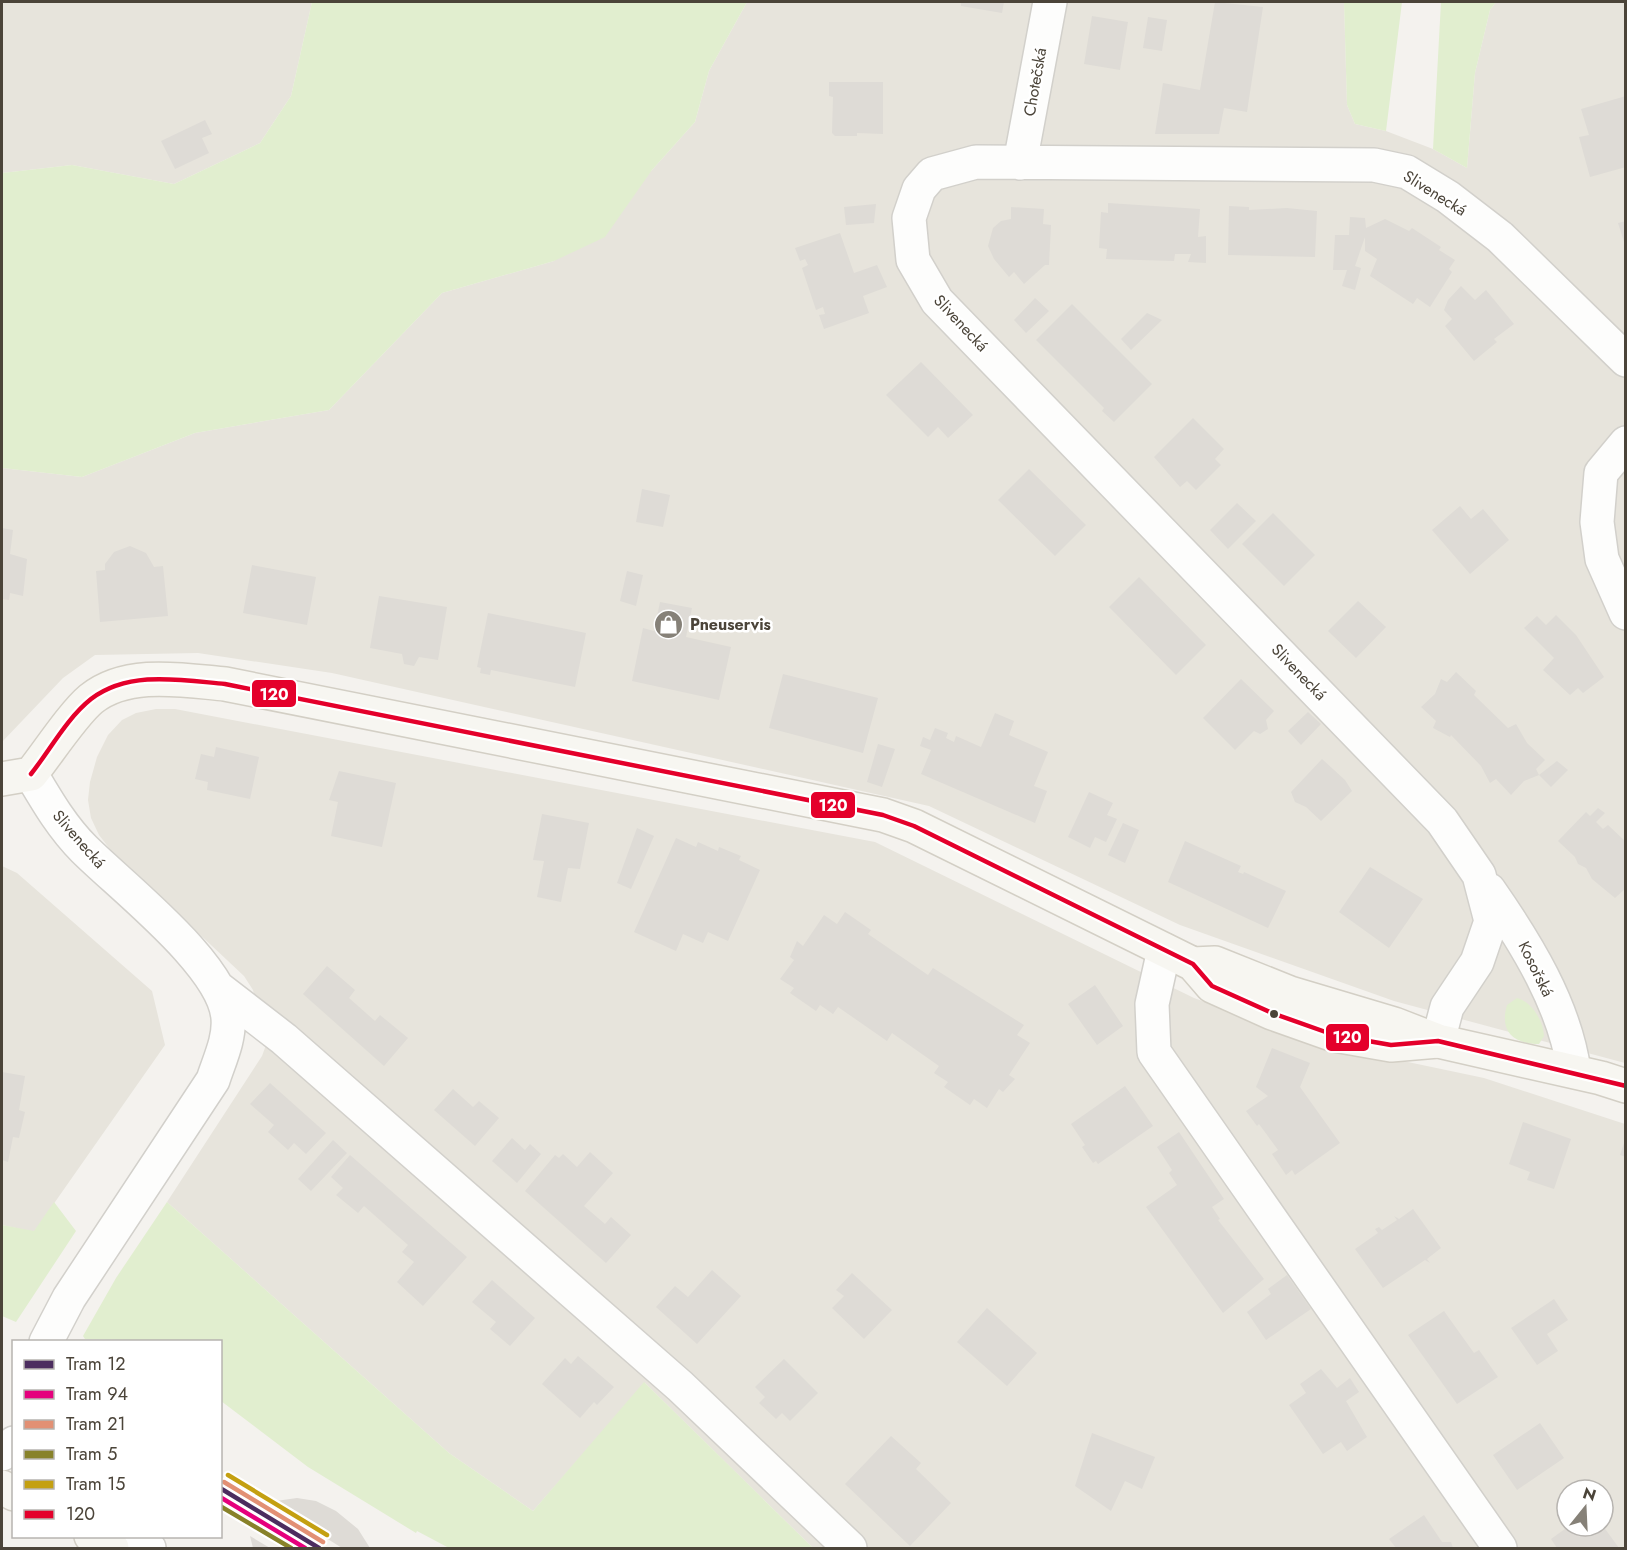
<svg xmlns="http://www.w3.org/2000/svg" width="1627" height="1550" font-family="Jost,sans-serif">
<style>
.residential{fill:#e7e4dc;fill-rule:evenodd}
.green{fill:#e1eecf}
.building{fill:#dedbd6}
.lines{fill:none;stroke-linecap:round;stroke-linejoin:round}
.street-casing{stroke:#d2d0cb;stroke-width:36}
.secondary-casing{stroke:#d3cfc5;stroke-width:36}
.street{stroke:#fdfdfc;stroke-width:33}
.secondary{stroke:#f7f6f1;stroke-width:33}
.bus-1-casing{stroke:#fff;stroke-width:9}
.bus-1{stroke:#e4002b;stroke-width:4.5}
.tram-1-casing{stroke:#fff;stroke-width:9}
.tram-2-casing{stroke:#fff;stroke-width:9}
.tram-3-casing{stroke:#fff;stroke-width:9}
.tram-4-casing{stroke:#fff;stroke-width:9}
.tram-5-casing{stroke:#fff;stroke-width:9}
.tram-1{stroke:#4c2d5f;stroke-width:4.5}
.tram-2{stroke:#e5007d;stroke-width:4.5}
.tram-3{stroke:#e29074;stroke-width:4.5}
.tram-4{stroke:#88822a;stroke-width:4.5}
.tram-5{stroke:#c4a011;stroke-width:4.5}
.bus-dot{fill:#4b4439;stroke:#fff;stroke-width:2}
.labels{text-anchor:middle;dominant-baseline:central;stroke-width:5;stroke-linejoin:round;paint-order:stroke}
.street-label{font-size:16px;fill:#4b4439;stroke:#fff}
.poi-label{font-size:16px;font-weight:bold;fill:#4b4439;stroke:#fff;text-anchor:start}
.line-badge{stroke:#fff;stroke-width:2}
.badge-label{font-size:16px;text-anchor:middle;font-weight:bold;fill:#fff}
</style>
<rect width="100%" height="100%" fill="#f4f2ee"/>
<path class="residential" d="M2,2H312L291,96L260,143L174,184L72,165L2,173Z
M747,2H1344L1347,105L1355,124L1386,131L1433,149L1467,168L1475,73L1490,10L1496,2H1625V1063L1394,1001L1180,925L929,806L332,673L198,653L95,655L63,678L2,742V468L82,477L195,433L329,410L442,293L554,261L652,170L695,122L709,71Z
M156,709H175L875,842L1194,998L1327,1045L1484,1078L1625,1124V1548H813L645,1383L533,1511L449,1453L167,1202L262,1056L266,1045L253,990L244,976L113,853L99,835L91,818L88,800L90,782L97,757L108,735L122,720L136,713ZM1567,1490H1603V1526H1567Z
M2,866L17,873L152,991L165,1045L34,1232L2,1225Z"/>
<path class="green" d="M312,2H747L709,71L695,122L652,170L605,237L554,261L442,293L329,410L195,433L82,477L2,468V173L72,165L174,184L260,143L291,96Z
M1344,2H1402L1386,131L1355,124L1347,105Z
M1441,2H1496L1490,10L1475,73L1467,168L1433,149Z
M1517,998C1532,1002 1543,1020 1544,1036L1539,1044C1514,1044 1499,1032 1507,1005Z
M54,1202L76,1231L16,1322L2,1316V1225L34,1231Z
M167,1202L449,1453L533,1511L644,1382L813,1548H449L417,1531L416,1533L308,1467L221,1401L220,1342L85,1339L83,1336L116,1278Z"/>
<path class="building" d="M961,2H1004L1002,13L961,6Z
M1215,2L1263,7L1247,112L1224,108L1219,134H1155L1163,83L1200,90Z
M1092,16L1128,22L1120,70L1084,64Z
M1148,17L1167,20L1162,51L1143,48Z
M829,82H883V134L857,133V136H835L832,133L833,97L829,96Z
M1626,96V167L1590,177L1579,137L1589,135L1581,109Z
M205,120L212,134L202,138L209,153L175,169L161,141Z
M1108,203L1200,209L1198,237L1206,236V263L1188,262L1191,254H1175L1174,261L1106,259L1107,249L1099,248L1101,212L1108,213Z
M876,204L874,223L846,225L844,207Z
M1229,206L1249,207V210L1287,208L1317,211L1315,257L1228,255Z
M1011,207L1044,209L1043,224L1051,225L1049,265H1045L1024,284L1014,272L1009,277L994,259L988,246L993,228L1001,221L1011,219Z
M1350,217L1365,218L1366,228L1385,219L1409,231L1412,228L1441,247L1439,250L1455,260L1449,269L1452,272L1430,307L1417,298L1413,304L1370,276L1377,259L1365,251V237L1355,266L1361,268L1355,290L1342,286L1347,270H1333L1335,235H1349Z
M1626,221V245H1625L1618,223Z
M840,233L854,273L877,265L887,287L863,296L869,313L824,329L819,315L825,314L823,307L816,310L802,268L808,265L805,259L800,261L795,248Z
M1461,286L1475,300L1486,290L1514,324L1494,339L1497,342L1474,361L1445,326L1452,319L1444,310L1448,300Z
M1035,298L1049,311L1026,333L1014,320Z
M1072,304L1152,384L1114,422L1102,411L1104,408L1036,340Z
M1147,313L1162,320L1131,350L1121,339Z
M921,362L973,415L948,438L938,427L928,437L886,395Z
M1193,418L1224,449L1215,459L1221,465L1196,490L1187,481L1180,487L1154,457Z
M1029,469L1086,525L1055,556L998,500Z
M642,489L670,495L663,527L636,522Z
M1237,503L1256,521L1228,549L1210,530Z
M1460,506L1471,519L1483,509L1509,540L1470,574L1432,530Z
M1273,513L1315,555L1284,586L1242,544Z
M2,528L13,530L10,554L27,559L23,596L10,593L9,600L2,599Z
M130,546L146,553L154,567L163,566L168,616L100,622L96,571L105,570V564L114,552Z
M252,565L316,577L307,625L243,613Z
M627,571L643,575L636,606L620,601Z
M1139,577L1206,645L1176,675L1109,607Z
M379,596L447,607L438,660L419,657L414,666L404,664L402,654L370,648Z
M1358,601L1386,627L1356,658L1328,631Z
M660,602L692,608L686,637L731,647L719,700L632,681L643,628L654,631Z
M488,613L586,633L575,687L491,670L490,675L480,673L481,668L477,667Z
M1556,615L1576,635L1604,677L1583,693L1578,688L1570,695L1543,670L1554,658L1524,628L1537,616L1546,625Z
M1456,672L1476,691L1474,695L1508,728L1516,724L1527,743L1545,760L1536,769L1539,775L1557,761L1568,770L1551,787L1539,775L1524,781L1511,795L1496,779L1490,783L1481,766L1451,735L1450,737L1433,728L1436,721L1421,707L1435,694L1441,679L1447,682Z
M783,674L878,698L863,753L769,728Z
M1241,679L1274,711L1266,720L1268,729L1260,734L1254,731L1235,750L1203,718Z
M1308,712L1321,724L1301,745L1288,731Z
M995,713L1014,721L1009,735L1048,752L1034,786L1047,791L1035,823L921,774L931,750L920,746L923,737L930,740L935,728L948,733L946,738L954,742L956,736L981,747Z
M878,744L895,749L882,787L867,782Z
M216,747L259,757L250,799L207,790L208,782L195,779L201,754L214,757Z
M1322,759L1345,780L1352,791L1321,821L1306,807L1295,802L1291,792Z
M339,771L396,783L382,847L331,836L338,802L329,800Z
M1089,792L1113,803L1107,815L1117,819L1106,842L1095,837L1090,848L1068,837Z
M1598,808L1605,813L1596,822L1603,829L1608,825L1626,842V888L1615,898L1592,879L1586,868L1578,864L1575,857L1558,841L1586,812L1590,816Z
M542,814L589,823L580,869L568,868L561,902L537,897L544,861L533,860Z
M1123,823L1139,830L1125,863L1108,855Z
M637,828L654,836L631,889L617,883Z
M676,838L696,847L698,842L718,851L719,847L741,856L739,860L760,870L728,941L708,932L703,943L683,934L676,951L634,932Z
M1185,841L1241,866L1238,872L1243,874L1244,872L1286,891L1268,928L1168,882Z
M1370,867L1423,899L1389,948L1339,912Z
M845,912L871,930L868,934L928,975L933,968L1024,1025L1017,1035L1030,1043L1009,1075L1015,1079L1003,1092L999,1089L987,1108L974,1099L970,1105L944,1087L948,1082L934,1073L939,1066L892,1033L887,1041L838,1007L833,1014L820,1005L816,1011L790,993L794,988L780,979L794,960L790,957L797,941L803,946L824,915L837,924Z
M327,966L355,990L349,998L375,1021L380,1015L408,1038L384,1066L303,994Z
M1095,985L1123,1026L1097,1045L1068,1004Z
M1272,1048L1310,1063L1300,1087L1340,1143L1295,1175L1292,1170L1286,1175L1272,1154L1278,1150L1259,1124L1257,1126L1246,1111L1268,1096L1256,1087Z
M2,1072L25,1076L19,1110L25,1112L19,1138L13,1137L8,1162L2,1160Z
M270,1083L326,1133L306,1154L294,1143L288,1150L268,1132L274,1125L250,1104Z
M1125,1086L1153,1126L1098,1164L1096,1161L1093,1163L1082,1147L1085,1145L1071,1124Z
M453,1089L473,1107L479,1101L499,1118L475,1146L434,1110Z
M1523,1122L1571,1139L1554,1189L1527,1180L1530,1172L1509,1164Z
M1179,1132L1224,1199L1212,1207L1220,1219L1218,1220L1264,1279L1223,1313L1146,1207L1177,1185L1169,1173L1172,1170L1157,1147Z
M512,1138L525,1150L530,1144L541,1154L517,1183L492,1161Z
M333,1140L347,1153L311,1191L298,1179Z
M1625,1140H1626V1157L1620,1155Z
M590,1152L613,1173L584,1206L605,1224L611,1217L631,1235L606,1263L525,1191L555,1155L559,1158L563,1154L577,1167Z
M350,1155L467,1257L423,1306L397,1282L414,1262L402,1252L408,1245L364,1206L358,1213L336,1195L343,1188L331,1177Z
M1413,1209L1441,1248L1427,1259L1430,1263L1425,1260L1383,1288L1355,1249L1378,1233L1375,1229L1379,1227L1382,1230L1397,1220L1394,1216L1399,1219Z
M712,1270L741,1296L697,1344L656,1307L675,1286L688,1297Z
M852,1273L892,1310L864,1339L832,1308L844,1296L836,1290Z
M1287,1275L1311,1309L1266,1340L1247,1312L1271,1294L1268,1289Z
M492,1280L535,1318L510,1346L490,1329L496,1322L472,1302Z
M1554,1299L1568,1320L1547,1334L1558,1351L1537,1365L1511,1328Z
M987,1308L1037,1353L1007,1386L957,1342Z
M1444,1311L1474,1353L1479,1350L1498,1377L1457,1404L1408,1335Z
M578,1356L614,1387L597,1405L594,1402L580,1418L542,1384L565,1358L571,1364Z
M784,1359L818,1393L790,1421L782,1413L776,1419L759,1403L765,1397L755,1387Z
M1321,1369L1337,1388L1350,1378L1359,1392L1346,1401L1367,1437L1347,1451L1341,1442L1323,1454L1289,1405L1306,1393L1300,1384Z
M1540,1423L1564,1458L1517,1490L1493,1455Z
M1092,1433L1155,1457L1142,1489L1125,1481L1111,1511L1075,1486Z
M891,1436L921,1463L916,1469L951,1503L910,1546L845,1484Z
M297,1498L316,1501L336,1511L358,1529L370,1548H342L269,1502Z
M1424,1515L1442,1542H1451L1453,1548H1396L1389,1539Z
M1569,1526H1603L1619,1548H1557L1551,1539Z
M250,1536L270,1548H253Z"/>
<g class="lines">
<defs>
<path id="street" d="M1020,163L1050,2
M1626,443L1601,473L1597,522L1602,559L1626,613
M31,774C47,801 62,827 84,849C122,887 224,965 228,1018C230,1039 219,1061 213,1080L69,1298L46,1342
M1489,890C1526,943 1565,1006 1574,1071
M1164,950L1152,1004L1154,1052L1500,1548
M218,988L284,1039L680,1386L850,1548
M1438,1041L1447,1007L1477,962L1491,921L1479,875L1442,821L937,301L913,260L909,218L919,189L932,174L976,162L1374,165L1407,172L1448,197L1500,237L1626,360
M2,1454L14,1443
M136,1536L149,1548"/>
<path id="secondary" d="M2,779L31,774C47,754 73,714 91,699C127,670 182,680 225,684L883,815L914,826L1193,964L1212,986L1272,1013L1334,1035L1391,1045L1438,1041
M1193,964L1215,963L1290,993L1394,1024L1438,1041L1601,1078L1626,1086
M2,1487L14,1494
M91,1536L112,1548"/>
</defs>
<use href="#street" class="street-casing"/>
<use href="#secondary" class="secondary-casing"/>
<use href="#street" class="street"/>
<use href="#secondary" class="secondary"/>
<defs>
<path id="bus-1" d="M31,774C50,750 67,718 91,699C129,670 181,680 225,684L883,815L914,826L1193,964L1212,986L1272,1013L1334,1035L1391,1045L1438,1041L1626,1086"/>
</defs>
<use href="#bus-1" class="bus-1-casing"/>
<use href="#bus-1" class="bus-1"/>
<defs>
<path id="tram-1" d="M220,1488L319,1548"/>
<path id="tram-2" d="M220,1497L305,1548"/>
<path id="tram-3" d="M224,1482L323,1542"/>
<path id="tram-4" d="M220,1506L291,1548"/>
<path id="tram-5" d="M228,1475L327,1535"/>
</defs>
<use href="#tram-1" class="tram-1-casing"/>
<use href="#tram-2" class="tram-2-casing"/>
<use href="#tram-3" class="tram-3-casing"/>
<use href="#tram-4" class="tram-4-casing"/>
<use href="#tram-5" class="tram-5-casing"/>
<use href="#tram-1" class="tram-1"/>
<use href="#tram-2" class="tram-2"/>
<use href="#tram-3" class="tram-3"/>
<use href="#tram-4" class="tram-4"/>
<use href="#tram-5" class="tram-5"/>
</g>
<defs>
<symbol id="shop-disc" viewBox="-11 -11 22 22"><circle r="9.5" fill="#868178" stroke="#fff"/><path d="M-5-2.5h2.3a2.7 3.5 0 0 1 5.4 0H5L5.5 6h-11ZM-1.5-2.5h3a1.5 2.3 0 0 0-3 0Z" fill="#fff"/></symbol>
</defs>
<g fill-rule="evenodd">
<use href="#shop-disc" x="652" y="608" width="33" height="33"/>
</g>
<circle class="bus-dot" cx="1274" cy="1014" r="5"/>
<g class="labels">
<g class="street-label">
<text transform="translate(1035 82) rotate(-80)">Chotečská</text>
<text transform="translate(1435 193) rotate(32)">Slivenecká</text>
<text transform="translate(961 323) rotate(47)">Slivenecká</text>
<text transform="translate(1299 672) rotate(46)">Slivenecká</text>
<text transform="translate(79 839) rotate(49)">Slivenecká</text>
<text transform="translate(1536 969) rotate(64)">Kosořská</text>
</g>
<g class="poi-label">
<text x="690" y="624">Pneuservis</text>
</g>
</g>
<g class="line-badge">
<rect x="251" y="679" width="46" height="29" rx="6" fill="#e4002b"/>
<rect x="810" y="791" width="46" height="28" rx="6" fill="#e4002b"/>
<rect x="1325" y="1023" width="45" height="29" rx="6" fill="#e4002b"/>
</g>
<g class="badge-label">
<text x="274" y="700">120</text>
<text x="833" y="811">120</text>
<text x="1347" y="1043">120</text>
</g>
<rect width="1627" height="1550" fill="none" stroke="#4b4439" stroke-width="6"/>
<rect x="12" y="1340" width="210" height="198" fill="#ffffff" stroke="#b7b4b0" stroke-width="1.5"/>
<rect x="24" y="1360" width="30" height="9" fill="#4c2d5f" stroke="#b7b4b0" stroke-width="1.5"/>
<text x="66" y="1370" font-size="18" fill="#4b4439">Tram 12</text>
<rect x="24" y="1390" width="30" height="9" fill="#e5007d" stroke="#b7b4b0" stroke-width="1.5"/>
<text x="66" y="1400" font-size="18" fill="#4b4439">Tram 94</text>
<rect x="24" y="1420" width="30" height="9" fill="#e29074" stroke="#b7b4b0" stroke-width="1.5"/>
<text x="66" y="1430" font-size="18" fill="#4b4439">Tram 21</text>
<rect x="24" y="1450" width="30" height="9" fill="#88822a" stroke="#b7b4b0" stroke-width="1.5"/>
<text x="66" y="1460" font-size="18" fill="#4b4439">Tram 5</text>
<rect x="24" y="1480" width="30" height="9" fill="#c4a011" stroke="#b7b4b0" stroke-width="1.5"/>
<text x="66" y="1490" font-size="18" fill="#4b4439">Tram 15</text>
<rect x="24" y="1510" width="30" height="9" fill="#e4002b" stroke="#b7b4b0" stroke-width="1.5"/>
<text x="66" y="1520" font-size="18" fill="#4b4439">120</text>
<g transform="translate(1585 1508) rotate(18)"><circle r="28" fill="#ffffff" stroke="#b7b4b0" stroke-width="1.5"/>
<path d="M0-4.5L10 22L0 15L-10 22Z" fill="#868178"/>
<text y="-9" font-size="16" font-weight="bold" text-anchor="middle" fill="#4b4439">N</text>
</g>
</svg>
